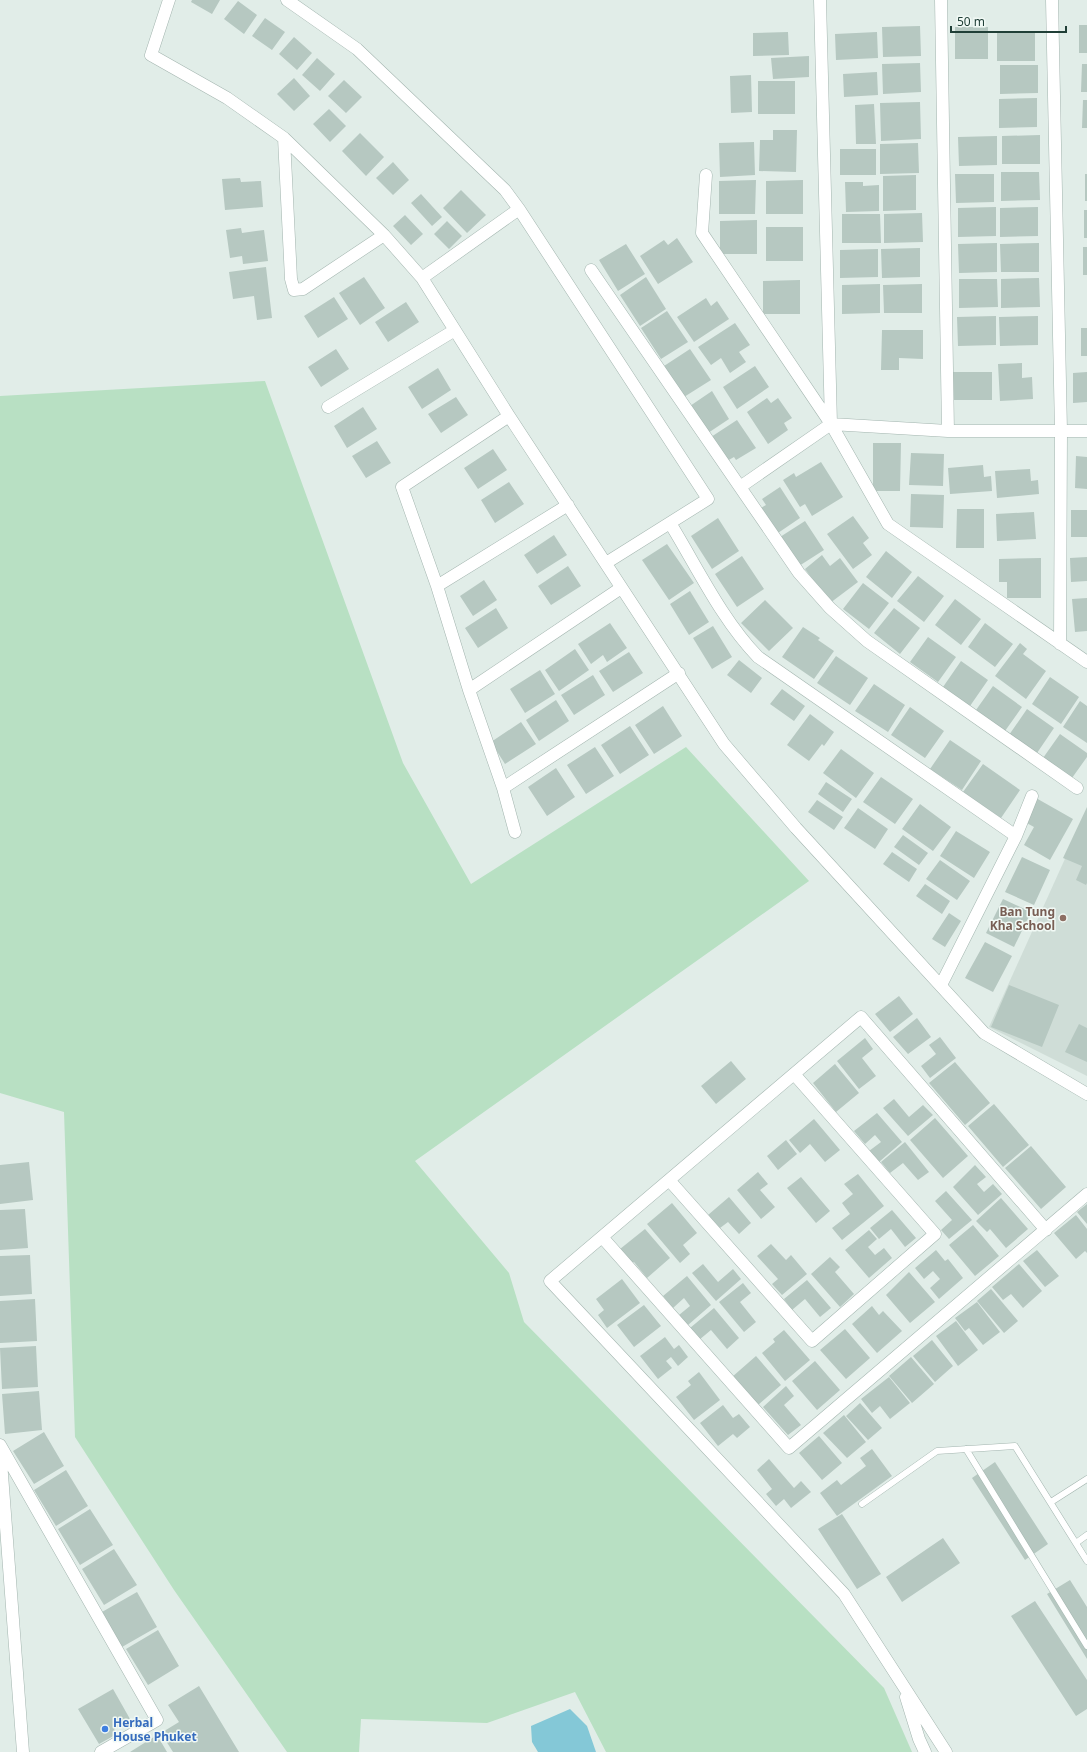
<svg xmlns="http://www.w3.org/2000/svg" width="1087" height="1752" font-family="'Noto Sans',sans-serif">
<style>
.built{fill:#cfddd7}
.green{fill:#b8e0c3}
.water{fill:#84c8d7}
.building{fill:#b6c8c1}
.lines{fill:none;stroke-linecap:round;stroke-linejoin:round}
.service-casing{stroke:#a3b5af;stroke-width:7}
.minor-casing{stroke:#a3b5af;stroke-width:13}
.service{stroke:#fff;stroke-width:6}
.minor{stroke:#fff;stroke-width:12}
.education-dot{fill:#8d6e63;stroke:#f1f9f5;stroke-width:1.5}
.shop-dot{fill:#3f7fe0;stroke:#f1f9f5;stroke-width:1.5}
.labels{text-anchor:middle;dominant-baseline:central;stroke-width:3;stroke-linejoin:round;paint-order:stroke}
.education-label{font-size:12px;font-weight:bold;fill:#785e54;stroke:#f1f9f5;text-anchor:end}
.shop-label{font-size:12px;font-weight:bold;fill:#366cbe;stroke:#f1f9f5;text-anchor:start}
</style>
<rect width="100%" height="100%" fill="#e1ede8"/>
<path class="built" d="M1087,810V1076L989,1027Z"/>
<path class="green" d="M265,381L403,763L471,884L686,747L809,881L415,1161L509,1273L524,1322L884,1688L912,1752H606L575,1692L487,1723L361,1719L359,1752H287L174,1590L75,1437L64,1112L0,1093V396Z"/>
<path class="water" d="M570,1709L587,1726L596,1752H538L532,1742L531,1726Z"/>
<path class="building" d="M192,0H220L212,14L191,2Z
M238,1L257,15L244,34L224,19Z
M265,18L285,32L272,50L252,36Z
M1079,25H1087V53H1079Z
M920,26L921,56L883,57L882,27Z
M955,27H988V59H955Z
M788,32L789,55L753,56V33Z
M877,32L878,58L836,60L835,34Z
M1035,32V61H997V33Z
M294,37L312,53L297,70L279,54Z
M809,56V77L773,79L771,58Z
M317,58L335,74L320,91L302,75Z
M920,63L921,92L883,94L882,64Z
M1082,64H1087V92H1081Z
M1000,65H1038V93L1000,94Z
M877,72L878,95L844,97L843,74Z
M751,75L752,112L731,113L730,76Z
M294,78L310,96L294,111L277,94Z
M344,80L362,97L346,113L328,96Z
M758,81H795V114H758Z
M1037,98V127L999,128V99Z
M1083,100H1087V128H1082Z
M920,102L921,139L881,141L880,103Z
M874,104L876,144H856L855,105Z
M329,109L346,126L330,142L313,124Z
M773,130H797L796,172L759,171L760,140H773Z
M360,133L384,157L366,176L342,151Z
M1040,135V164H1002V136Z
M997,136V165L959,166L958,137Z
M754,142L755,175L720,177L719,143Z
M918,143L919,173L880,174V144Z
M840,149H876V175H840Z
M393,162L409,180L393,195L376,178Z
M1001,172H1039L1040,200L1001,201Z
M955,174H994V202L956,203Z
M1085,174H1087V201H1085Z
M916,175V210L883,211V176Z
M240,178L241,182L261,181L263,207L225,210L222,179Z
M756,180L755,214H719V181Z
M803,180V214H766V181Z
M845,182H863V186L879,185V211L846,212Z
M461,190L486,215L467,233L443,208Z
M421,194L442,217L432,226L411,203Z
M996,207V236L958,237V208Z
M1038,207V236L1000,237V208Z
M1084,210H1087V238H1084Z
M922,213L923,242L884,243V214Z
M842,214H880L881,243H842Z
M405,215L423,234L411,245L393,226Z
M757,220V254H720V221Z
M447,221L462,236L449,249L434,234Z
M766,227H803V261H766Z
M241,228L242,233L264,230L268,261L243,264L242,256L230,258L226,230Z
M677,238L693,262L658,284L640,256L664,240L668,245Z
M997,243V272L959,273L958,244Z
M1039,243V272H1001L1000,244Z
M626,244L645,274L618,291L599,260Z
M1083,247H1087V275H1083Z
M920,248V277L882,278L881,249Z
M878,249V277L840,278V250Z
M266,267L272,318L257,320L254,296L233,299L229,272Z
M364,277L385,308L360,325L339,293Z
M646,277L666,309L640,326L620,295Z
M1039,278L1040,307L1001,308V279Z
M959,279H997L998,307L959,308Z
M800,280V314H763V281Z
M880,284V313L842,314V285Z
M922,284V313H884L883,285Z
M334,297L348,319L318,338L304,316Z
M706,298L711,306L717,301L729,319L694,342L677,317Z
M406,302L419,322L388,342L375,322Z
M667,311L688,342L661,359L641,328Z
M996,316V345L958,346L957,317Z
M1038,316V345L1000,346L999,317Z
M735,323L750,345L739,352L746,362L730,373L721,358L711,365L698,347Z
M1081,328H1087V356H1081Z
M882,330H923V359L899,358V370H881Z
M336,349L349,369L321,387L308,367Z
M690,349L711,380L684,397L664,366Z
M1022,363V378L1032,377L1033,399L1000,401L998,364Z
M755,366L769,387L737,409L723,387Z
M438,368L451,390L422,409L408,387Z
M952,372H992V400H952Z
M1087,372V402L1073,403V373Z
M712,391L729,419L708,433L690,406Z
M456,397L468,415L441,433L428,414Z
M767,398L771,403L778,398L792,418L784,423L788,430L768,444L747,412Z
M363,407L377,429L347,448L334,426Z
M737,420L756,448L736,460L734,457L727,461L711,437Z
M377,441L391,463L366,478L352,456Z
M873,443H901L900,491H873Z
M493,449L507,470L478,489L464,468Z
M911,453L944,454L943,486L909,485Z
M1076,456L1087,457V489L1075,488Z
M821,462L843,497L812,516L805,504L800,507L783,480L794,473L796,477Z
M983,465L984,477L991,476L992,491L950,494L948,468Z
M1030,469L1031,481L1038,480L1039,494L997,498L995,471Z
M509,482L524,504L495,523L481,500Z
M780,487L800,518L775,535L759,509L766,505L762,499Z
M911,494L944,495L943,528L910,527Z
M957,509H984V548H956Z
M1071,510H1087V537H1071Z
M1034,512L1036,539L997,541L996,514Z
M853,516L869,538L863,543L872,555L853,569L827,534Z
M718,518L739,551L712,569L691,536Z
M805,521L824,550L799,566L780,537Z
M554,535L567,555L537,574L524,555Z
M667,544L694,583L669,600L642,560Z
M886,551L912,572L892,598L866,577Z
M822,555L830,566L840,558L858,582L830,603L805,569Z
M742,556L764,589L737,607L715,574Z
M1087,557V581L1071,582L1070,558Z
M1041,558V598H1007V582H999V559Z
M568,566L581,586L551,605L538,586Z
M918,576L944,596L924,622L897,601Z
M484,580L497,600L473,616L460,596Z
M863,583L889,603L869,629L843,609Z
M690,591L709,622L689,635L670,604Z
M1087,598V631L1075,632L1072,599Z
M955,599L981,619L961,645L935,625Z
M765,600L793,628L769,651L741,623Z
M496,608L508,628L478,648L465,628Z
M894,608L920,628L900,654L874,633Z
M610,623L627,648L607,662L603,655L591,664L578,644Z
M985,623L1013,644L995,667L968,647Z
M713,626L732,657L712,669L693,638Z
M803,627L820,638L818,640L834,651L814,679L782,657Z
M928,637L956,657L938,682L910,662Z
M1020,643L1027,649L1023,654L1046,671L1026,699L995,676Z
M575,649L589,670L559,691L545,670Z
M629,652L643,673L613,692L599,671Z
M836,656L868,678L850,705L817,683Z
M739,660L762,678L751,693L727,675Z
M961,661L988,680L970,706L943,687Z
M540,670L555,694L525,713L510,689Z
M593,675L605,695L574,715L561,695Z
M1050,677L1079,697L1061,724L1032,704Z
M874,684L905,705L888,732L855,711Z
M993,686L1022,707L1005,731L976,710Z
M782,689L805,706L794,721L770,704Z
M556,700L569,721L539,741L526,720Z
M1080,701L1087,706V743L1063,727Z
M663,706L682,736L654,754L635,725Z
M910,707L944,731L925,758L891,735Z
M1027,709L1054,728L1037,753L1009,735Z
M810,714L834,732L824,746L822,744L809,761L787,745Z
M521,722L536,744L505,764L491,742Z
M630,726L649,755L620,774L601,745Z
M1060,734L1087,753V757L1072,778L1043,758Z
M950,740L981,761L962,790L930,769Z
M595,747L614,776L586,794L567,765Z
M841,749L874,773L856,798L823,773Z
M983,764L1020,790L1001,818L963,792Z
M556,768L575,797L547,816L528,787Z
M881,777L913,799L895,824L863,802Z
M826,782L852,799L843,812L818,794Z
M1036,798L1073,819L1050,860L1024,845L1034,827L1023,821Z
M817,800L843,817L834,830L808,812Z
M920,804L951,827L933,851L902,829Z
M1087,807V883L1086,885L1076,880L1082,866L1063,858Z
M858,808L888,829L875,849L844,828Z
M956,831L990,852L974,878L940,856Z
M903,835L928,853L919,865L894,847Z
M892,852L917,869L909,882L883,864Z
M1022,857L1050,870L1034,905L1005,892Z
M940,860L970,881L957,900L926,879Z
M925,884L950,901L942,914L916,896Z
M1003,899L1031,912L1014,947L986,933Z
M949,913L961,921L945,947L932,939Z
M985,942L1012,956L993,992L965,978Z
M1009,985L1059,1005L1042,1047L991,1027Z
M899,996L913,1014L890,1032L875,1014Z
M917,1018L931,1037L908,1054L893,1037Z
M1079,1024L1087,1028V1062L1065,1052Z
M940,1037L956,1058L930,1078L921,1066L936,1054L929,1045Z
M865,1038L873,1049L862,1058L876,1076L859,1089L837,1061Z
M731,1061L746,1079L716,1104L701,1086Z
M955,1062L990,1103L965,1125L929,1083Z
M835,1064L859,1093L836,1112L813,1083Z
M894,1099L909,1117L923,1105L933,1115L908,1136L883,1108Z
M994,1104L1029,1145L1003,1167L968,1126Z
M877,1113L902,1142L879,1162L869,1151L881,1142L875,1135L865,1144L854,1131Z
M935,1118L968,1156L943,1178L910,1140Z
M814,1119L840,1150L825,1162L810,1144L800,1153L789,1140Z
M786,1140L797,1154L778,1170L767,1156Z
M905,1142L929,1172L918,1180L903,1163L890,1173L881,1162Z
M1031,1146L1066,1187L1041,1209L1005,1168Z
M29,1162L33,1200L0,1204V1165Z
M975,1165L986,1177L977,1184L984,1192L993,1184L1002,1194L978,1215L953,1187Z
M758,1172L768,1184L760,1190L775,1207L761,1219L737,1190Z
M858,1174L884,1206L842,1240L832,1228L850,1214L842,1203L853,1194L844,1184Z
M801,1177L830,1211L816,1223L787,1188Z
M946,1191L972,1220L949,1239L941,1230L952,1220L935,1201Z
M729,1197L751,1223L739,1234L728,1222L720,1228L708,1215Z
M1001,1198L1028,1229L1006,1248L990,1229L987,1232L976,1221Z
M672,1203L697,1233L683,1245L690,1254L680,1263L647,1224Z
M1087,1204V1224L1077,1212Z
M25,1209L28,1248L0,1250V1210Z
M892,1210L916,1238L905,1247L891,1229L879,1239L870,1228Z
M1076,1215L1087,1229V1253L1085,1251L1076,1259L1054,1233Z
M973,1225L999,1256L975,1276L949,1245Z
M645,1229L670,1258L647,1278L634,1262L632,1263L620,1249Z
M869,1230L877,1239L868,1247L875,1255L884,1248L892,1258L869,1278L845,1250Z
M771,1244L786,1260L791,1255L807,1274L782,1295L772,1284L778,1279L757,1256Z
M936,1250L945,1261L948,1259L963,1278L939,1299L930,1288L940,1279L933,1271L924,1279L915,1268Z
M1037,1250L1059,1276L1045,1287L1023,1261Z
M30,1255L32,1294L0,1296V1256Z
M830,1257L840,1267L835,1272L854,1294L840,1307L811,1274Z
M703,1264L718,1282L733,1269L741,1279L716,1301L692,1273Z
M1019,1264L1042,1291L1023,1308L1011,1294L1003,1300L992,1287Z
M909,1272L935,1302L910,1323L886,1295Z
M687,1276L711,1305L688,1325L679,1315L690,1306L684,1298L673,1308L663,1296Z
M622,1279L640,1303L607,1328L598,1315L604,1310L596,1299Z
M807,1280L831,1308L820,1317L805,1299L792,1310L784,1299Z
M743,1283L751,1293L740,1302L756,1322L744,1332L719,1302Z
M991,1289L1018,1321L1004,1333L977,1301Z
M35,1299L37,1341L0,1343V1301Z
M977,1302L1000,1332L983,1345L969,1328L965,1331L955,1318Z
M644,1305L661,1326L634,1347L617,1325Z
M872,1306L879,1315L883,1311L902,1331L877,1353L852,1324Z
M714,1308L739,1338L727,1349L711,1330L699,1340L690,1328Z
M956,1321L978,1350L958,1366L936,1336Z
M845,1329L870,1358L846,1379L820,1350Z
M784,1330L810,1360L785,1381L762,1353L775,1342L773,1339Z
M665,1337L674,1349L679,1345L688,1357L678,1366L671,1357L666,1361L672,1368L658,1379L640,1356Z
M932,1340L953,1366L935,1382L913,1356Z
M36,1346L38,1387L2,1389L0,1348Z
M756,1356L781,1385L758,1405L732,1377Z
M911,1357L934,1384L912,1403L889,1376Z
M815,1361L840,1390L817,1410L792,1381Z
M699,1372L720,1400L694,1420L676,1397L691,1385L688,1381Z
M889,1377L910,1403L890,1419L880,1406L872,1413L861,1399Z
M786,1386L794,1396L784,1405L801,1425L788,1435L763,1407Z
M39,1391L42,1430L5,1434L2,1394Z
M860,1403L882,1428L868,1440L846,1416Z
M723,1405L733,1418L739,1414L750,1427L737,1438L733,1434L718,1446L700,1423Z
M844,1415L866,1442L847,1458L823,1433Z
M44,1432L64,1466L34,1484L13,1451Z
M819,1436L842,1463L822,1480L799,1453Z
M872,1449L892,1476L837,1516L820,1493L837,1480L841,1485L866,1466L860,1458Z
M769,1459L794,1488L801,1481L811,1492L791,1508L784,1499L776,1506L766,1494L772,1489L757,1470Z
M995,1462L1048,1544L1025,1560L972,1478Z
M66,1470L88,1506L56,1526L34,1490Z
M90,1509L113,1545L80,1565L58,1529Z
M842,1514L881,1574L857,1589L818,1529Z
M943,1538L960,1563L902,1602L886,1577Z
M114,1549L137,1585L104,1605L82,1569Z
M1070,1580L1087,1607V1659L1047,1594Z
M137,1592L157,1627L122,1647L102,1612Z
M1035,1601L1087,1680V1709L1076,1716L1011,1616Z
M158,1630L179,1666L148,1685L126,1649Z
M199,1686L239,1752H173L161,1733L179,1722L168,1705Z
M113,1689L130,1719L114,1729L117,1734L99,1744L78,1709Z
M157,1735L167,1752H130Z"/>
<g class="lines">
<defs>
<path id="service" d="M966,1449L1087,1646
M1051,1502L1087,1479
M862,1504L937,1451L1015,1446L1087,1561
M1076,1543L1087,1535"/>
<path id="minor" d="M169,0L151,55L227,98L284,138L384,235L422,278L509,416L724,744L796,828L984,1033L1087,1094
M287,0L357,49L505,190L519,209L708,499L606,563
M820,0L831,424
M941,0L948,431
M1052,0L1061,431L1060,644
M284,138L291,279L294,290L303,289L384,235
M706,175L702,233L831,424L888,524L1087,662
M591,270L799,573L830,608L867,641L1077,788
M422,278L519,209
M328,407L455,330
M509,416L402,487L437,586L469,690L503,788L515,832
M740,487L831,424L948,431H1087
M670,523C697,567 722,620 758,657L1016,836
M437,586L568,505
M469,690L621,588
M503,788L679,673
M941,985L1016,836L1032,796
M669,1180L812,1341L935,1234L794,1074
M602,1237L789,1448L1087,1194
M0,1445L157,1720L101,1752
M0,1448L23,1752
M906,1697L919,1739L925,1752
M946,1752L844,1594L550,1281L861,1017L1046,1230"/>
</defs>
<use href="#service" class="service-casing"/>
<use href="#minor" class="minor-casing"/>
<use href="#service" class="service"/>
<use href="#minor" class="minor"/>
</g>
<circle class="education-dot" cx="1063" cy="918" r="4"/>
<circle class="shop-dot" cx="105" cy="1729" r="4"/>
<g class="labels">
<g class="education-label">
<text x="1055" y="911">Ban Tung<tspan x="1055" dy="14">Kha School</tspan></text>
</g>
<g class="shop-label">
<text x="113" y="1722">Herbal<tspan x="113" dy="14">House Phuket</tspan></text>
</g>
</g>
<path d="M951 26v6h115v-6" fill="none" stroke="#203f37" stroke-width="2"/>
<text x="957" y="26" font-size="12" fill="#203f37" stroke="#f1f9f5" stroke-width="3" paint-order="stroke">50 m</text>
</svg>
